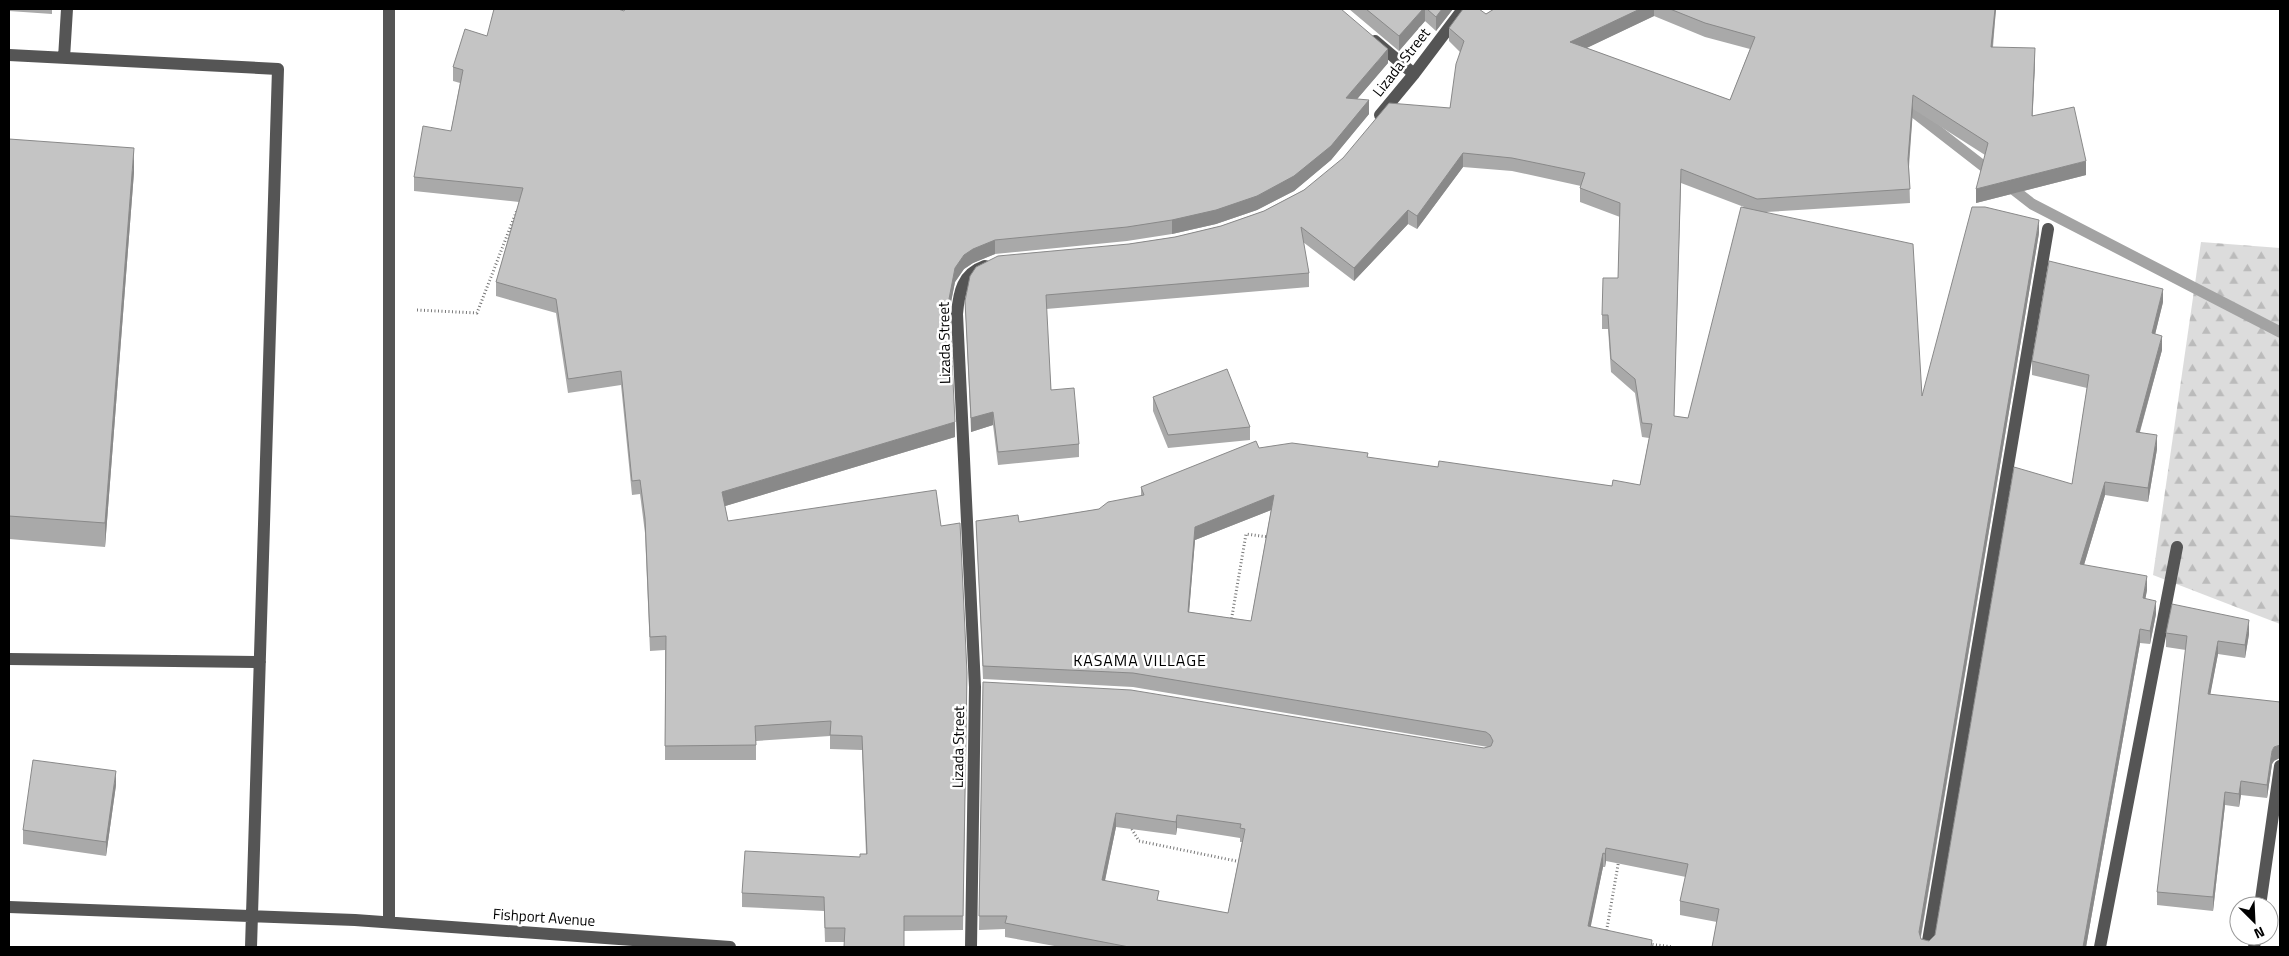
<svg xmlns="http://www.w3.org/2000/svg" width="2289" height="956" font-family="'Titillium Web',sans-serif">
<style>
.forest{fill:url(#forest-firs)}
.lines{fill:none;stroke-linecap:round;stroke-linejoin:round}
.stream{stroke:#a3a3a3;stroke-width:11}
.path{stroke:#777;stroke-width:3;stroke-dasharray:1 2.5;stroke-linecap:butt}
.minor{stroke:#555;stroke-width:12}
.wall{fill:#a9a9a9;fill-rule:evenodd}
.shaded-wall{fill:#898989}
.building{fill:#c4c4c4;stroke:#898989;fill-rule:evenodd}
.labels{text-anchor:middle;dominant-baseline:central;stroke-width:5;stroke-linejoin:round;paint-order:stroke}
.street-label{font-size:15px;fill:#000;stroke:#fff}
.neighbourhood-label{font-size:16px;letter-spacing:1px;fill:#000;stroke:#fff}
</style>
<defs>
<pattern id="forest-firs" width="22" height="20" patternUnits="userSpaceOnUse" patternTransform="scale(1.25)"><rect width="22" height="20" fill="#dcdcdc"/><path d="M5 1l3.5 6h-7zM16 11l3.5 6h-7z" fill="#bbb"/></pattern>
</defs>
<rect width="100%" height="100%" fill="#fff"/>
<path class="forest" d="M2201,242L2280,248V624L2153,575Z"/>
<g class="lines">
<path class="stream" d="M1902,103L2032,204L2280,332"/>
<path class="path" d="M417,310L477,313L517,210
M1231,622L1246,534L1268,537
M1130,826L1139,841L1241,862
M1606,934L1619,859
M1649,944L1673,947"/>
<path class="minor" d="M1375,41L1414,74
M9,55L278,69L251,947
M64,58L67,9
M1380,115L1414,74L1463,9
M9,659L260,662
M2260,906L2280,766
M9,907L355,920L730,947
M389,922V9
M971,947L975,687L957,314C959,292 962,274 985,266
M1927,947L2048,229
M2100,947L2177,547
M2254,947L2256,936"/>
</g>
<path class="wall" d="M9,9H52V14L9,11Z
M1349,9H1453L1436,31L1425,21L1399,51Z
M1494,9H1996L1993,47L2035,62L2032,116L2086,175L1976,203L1985,155L1913,109L1909,167L1910,203L1766,212L1922,396L2039,233L1921,937V939L1929,941L1935,935L2072,484L2087,388L2032,375V361L2163,302L2155,334L2162,350L2140,432L2157,449L2148,502L2105,495L2084,565L2147,590L2145,599L2156,614L2150,644L2140,643L2086,947H1712L1717,922L1680,915V901L1686,877L1606,861L1605,867H1603L1590,927L1652,947H1060L1005,937V929L979,930L983,682L1484,748L1488,747L1133,687L983,679L976,521L1019,522L1099,509L1141,496V487L1259,448L1368,458L1438,467L1612,486L1640,485L1649,438L1642,437L1635,393L1611,372L1608,329H1602V315L1618,278L1620,217L1580,202V188L1581,186L1512,171L1463,167L1417,229L1408,224L1354,281L1303,242L1309,273V287L1046,309L1051,390L1079,444V457L998,465L993,425L971,432L965,301L1129,244L1175,237L1221,226L1264,211L1304,190L1450,108L1460,52L1449,41V28L1486,14ZM1654,16L1705,37L1750,49L1730,100L1586,48ZM1681,183L1744,207L1688,418L1674,416ZM1271,510L1251,621L1189,612L1195,540ZM1116,827L1176,835L1177,828L1240,838V842H1242L1228,913L1159,901L1105,881Z
M624,11L1388,63L1357,99L1369,114L1331,160L1294,191L1257,210L1216,224L1172,234L1127,241L995,254L973,263L964,269L955,282L949,310L955,437L725,506L728,521L941,526L967,673L963,930L904,931L844,942H825L824,911L742,907V893L860,857L866,854L862,750L830,749V736L756,741V760H665V650L650,651L645,533L640,494L632,495L621,385L568,393L556,313L496,296V282L519,202L414,191V177L451,131L460,83L453,81V67L487,36Z
M9,139L134,172L105,547L9,539Z
M1153,397L1250,427V440L1168,448L1153,411Z
M2166,633L2249,634L2245,658L2218,654L2210,694L2274,761L2272,764L2267,798L2241,795L2239,807L2225,805L2213,911L2157,905V892L2186,650L2166,647Z
M116,785L106,856L23,844V830Z"/>
<path class="shaded-wall" d="M1423,9H1425V21L1399,51V36Z
M1442,9H1453L1436,31V17Z
M1640,9H1654V16L1570,56V42Z
M1995,9H1996L1991,60V47Z
M2035,48V62L2032,130V116Z
M1388,49V63L1346,112V98Z
M1913,95V109L1908,172V159Z
M1369,100V114L1331,160L1294,191L1257,210L1216,224L1172,234V220Z
M134,148V172L105,547V523Z
M1463,153V167L1417,229V216Z
M2086,161V175L1976,203V189Z
M1408,210V224L1354,281V268Z
M2039,220V233L1919,946V932Z
M995,240V254L973,263L964,269L955,282L949,313V299L955,268L964,255L973,249Z
M2163,289V302L2152,347V333Z
M2162,336V350L2136,445V432Z
M993,412V425L971,432V418Z
M955,422V437L722,507V492Z
M2157,435V449L2148,502V488Z
M2105,482V495L2080,578V564Z
M1274,495V509L1195,540L1188,625V612L1195,527Z
M2147,576V590L2143,612V598Z
M2156,601V614L2150,644V631Z
M2249,620V634L2245,658V645Z
M2140,629V643L2086,947H2083Z
M2218,641V654L2208,707V694Z
M2280,745V758L2274,761L2272,764L2267,798V785L2272,751L2274,747Z
M116,771V785L106,856V842Z
M2241,781V795L2239,807V794Z
M2225,792V805L2213,911V897Z
M1116,813V827L1102,894V880Z
M1177,815V828L1176,835V822Z
M1606,848V861L1605,867V854Z
M1603,853V867L1588,940V926Z"/>
<path class="building" d="M494,9H618L624,11L625,9H1341L1388,49L1346,98L1369,100L1331,146L1294,176L1257,196L1216,210L1172,220L1127,227L995,240L973,249L964,255L955,268L949,299L955,422L722,492L728,521L936,490L941,526L960,523L967,673L963,916H904V947H844L845,928H825L824,897L742,893L745,851L860,857V854H867L862,736L830,735L831,721L755,726L756,745L665,746L666,636L650,637L645,518L640,480L632,481L621,371L568,379L556,299L496,282L523,188L414,177L423,126L451,131L463,70L453,67L465,29L487,36Z
M1366,9H1423L1399,36Z
M1427,9H1442L1436,17Z
M1463,9H1479L1486,14L1494,9H1640L1570,42L1730,100L1755,37L1705,23L1670,9H1995L1991,47L2035,48L2032,116L2074,107L2086,161L1976,189L1988,143L1913,95L1908,159L1910,189L1757,199L1681,169L1674,416L1688,418L1741,207L1913,244L1922,396L1972,207H1985L2039,220L1919,932L1921,939L1929,941L1935,935L2014,467L2072,484L2089,375L2032,361L2049,261L2163,289L2152,333L2162,336L2136,432L2157,435L2148,488L2105,482L2080,564L2147,576L2143,598L2156,601L2150,631L2140,629L2083,947H1712L1719,909L1680,901L1688,864L1606,848L1605,854L1603,853L1588,926L1652,940L1651,947H1129L1005,923L1007,916H979L983,682L1131,690L1484,748L1491,746L1493,741L1490,735L1486,732L1133,673L983,666L976,521L1018,515L1019,522L1099,509L1108,502L1144,495L1141,487L1256,441L1259,448L1292,443L1368,453L1367,457L1438,467L1439,461L1612,486L1613,480L1640,485L1652,424L1642,423L1635,379L1611,359L1608,315H1602L1603,278H1618L1620,203L1580,188L1585,173L1512,158L1463,153L1417,216L1408,210L1354,268L1301,227L1309,273L1046,295L1051,390L1074,388L1079,444L998,452L993,412L971,418L965,301L970,276L976,267L998,256L1129,244L1175,237L1221,226L1264,211L1304,190L1343,158L1389,103L1450,108L1456,64L1464,41L1449,28ZM1274,495L1251,621L1188,612L1195,527ZM1116,813L1176,822L1177,815L1241,824L1240,828L1245,829L1228,913L1157,900L1159,891L1102,880Z
M9,139L134,148L105,523L9,516Z
M1227,369L1250,427L1168,435L1153,397Z
M2172,604L2249,620L2245,645L2218,641L2208,694L2280,702V745L2274,747L2272,751L2267,785L2241,781L2239,794L2225,792L2213,897L2157,892L2187,636L2166,633Z
M33,760L116,771L106,842L23,830Z"/>
<g class="labels">
<g class="street-label">
<text transform="translate(1401 62) rotate(-52)">Lizada Street</text>
<text transform="translate(944 343) rotate(-91)">Lizada Street</text>
<text transform="translate(958 747) rotate(-89)">Lizada Street</text>
<text transform="translate(544 917) rotate(4)">Fishport Avenue</text>
</g>
<g class="neighbourhood-label">
<text x="1140" y="660">KASAMA VILLAGE</text>
</g>
</g>
<rect width="2289" height="956" fill="none" stroke="#000000" stroke-width="20"/>
<g transform="translate(2254 921) rotate(156)"><circle r="24" fill="#ffffff" stroke="#999999"/>
<path d="M0-4L9 19L0 12L-9 19Z" fill="#000000"/>
<text y="-8" font-size="14" font-weight="bold" text-anchor="middle" fill="#000000">N</text>
</g>
</svg>
